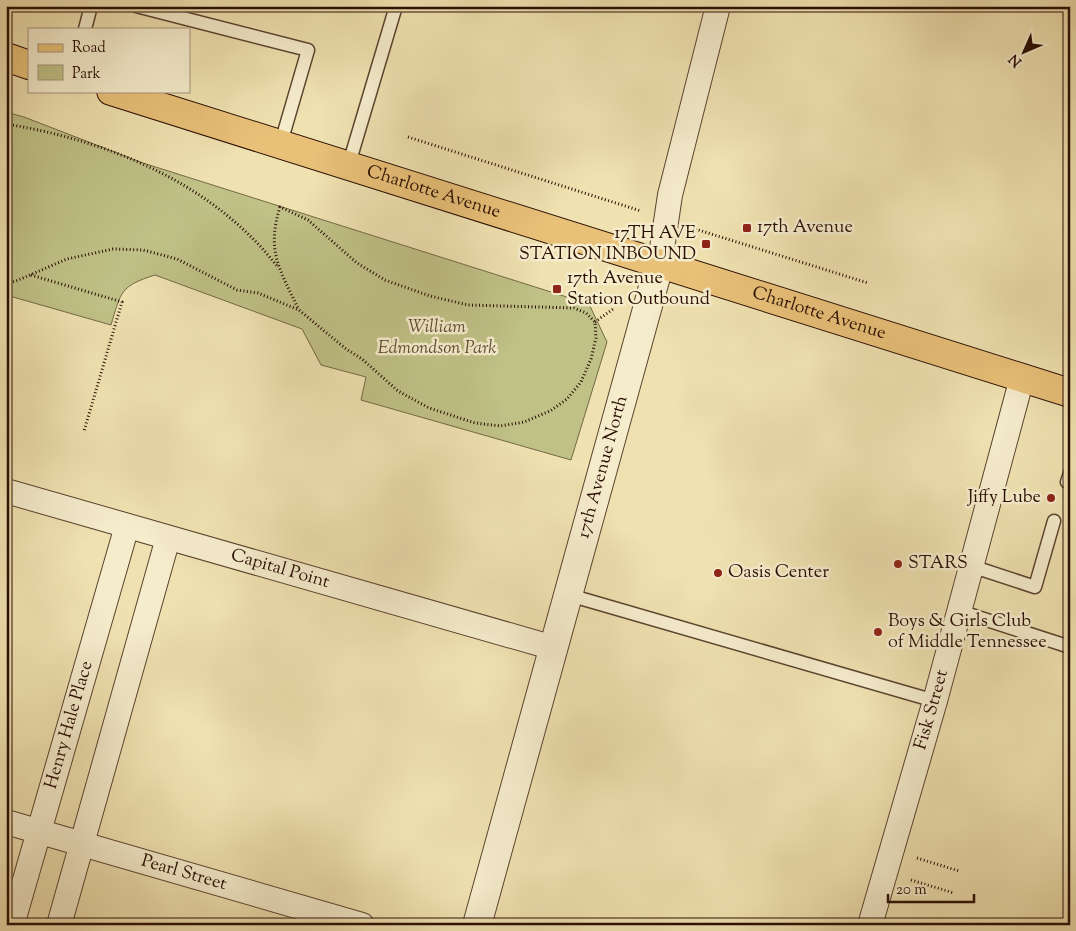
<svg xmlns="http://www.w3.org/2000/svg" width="1076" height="931" font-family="'Sorts Mill Goudy',serif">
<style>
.green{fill:#bfc187;stroke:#746846}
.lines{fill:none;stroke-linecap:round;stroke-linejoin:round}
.service-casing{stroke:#5b432f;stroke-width:15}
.minor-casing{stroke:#5b432f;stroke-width:26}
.tertiary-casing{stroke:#5b432f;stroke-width:30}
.primary-casing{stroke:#2a0e04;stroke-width:30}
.path{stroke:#2a0e04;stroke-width:3;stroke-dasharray:1 2.5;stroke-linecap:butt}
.service{stroke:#f5eccc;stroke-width:12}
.minor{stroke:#f5eccc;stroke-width:24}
.tertiary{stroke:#f5eccc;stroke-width:28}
.primary{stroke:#e8c078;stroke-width:28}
.poi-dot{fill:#8f2418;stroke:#f5eccc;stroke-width:2}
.labels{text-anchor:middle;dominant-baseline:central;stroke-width:5;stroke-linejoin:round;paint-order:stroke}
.street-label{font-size:18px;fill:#2a0e04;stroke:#f5eccc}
.poi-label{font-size:18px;fill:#2a0e04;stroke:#f5eccc;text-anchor:start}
.park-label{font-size:18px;font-style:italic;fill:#5e4d32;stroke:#f5eccc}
</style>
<rect width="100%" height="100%" fill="#efe1b0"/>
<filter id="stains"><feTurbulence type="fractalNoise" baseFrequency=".004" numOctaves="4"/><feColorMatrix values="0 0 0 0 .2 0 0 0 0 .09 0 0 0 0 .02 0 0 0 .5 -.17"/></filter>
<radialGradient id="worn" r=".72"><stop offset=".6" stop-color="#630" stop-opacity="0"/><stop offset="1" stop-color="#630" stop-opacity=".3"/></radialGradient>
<path class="green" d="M6,112L24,117L143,163L589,304L607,342L571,460L361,400L366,377L321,365L302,329L155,275C120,286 121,292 111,325L6,295Z"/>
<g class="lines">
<defs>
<path id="service" d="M136,6L308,50L280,146
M85,29L91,6
M348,167L396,6
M1067,482L1070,473
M971,566L1035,587L1054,521
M569,595L935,701
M959,611L1070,647"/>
<g id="minor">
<path d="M660,262L670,195L718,6"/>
<path id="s1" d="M6,491L554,648"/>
<path id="s2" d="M6,822L362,925"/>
<path id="s3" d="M12,925L127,526"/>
<path d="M59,925L168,538"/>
<path id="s4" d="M870,925L935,701L1022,378"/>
</g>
<g id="tertiary">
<path id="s5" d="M477,925L660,262"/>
</g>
<g id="primary">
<path d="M6,57L29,65"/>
<path id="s6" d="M111,91L1070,393"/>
</g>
</defs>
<use href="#service" class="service-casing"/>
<use href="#minor" class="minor-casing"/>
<use href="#tertiary" class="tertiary-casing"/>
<use href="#primary" class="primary-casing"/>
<path class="path" d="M1054,6L1070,11
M6,124C93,138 185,172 249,235C259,244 268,255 277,266
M408,137L641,211
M692,228L868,283
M31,275L122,302L84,431
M6,283L16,281L67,259L113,249L143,250L177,259L237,290L258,293L299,310L346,349L362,359L398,391L429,408L475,423L500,426L524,422L550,411L567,399L581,382L591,359L596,338L595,322L586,313L574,308L468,305L430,296L385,280L357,263L308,220L280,207C266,252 280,270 299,310
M595,322L613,309
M917,858L959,871
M911,880L954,893"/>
<use href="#service" class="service"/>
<use href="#minor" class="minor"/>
<use href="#tertiary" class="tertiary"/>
<use href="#primary" class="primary"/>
</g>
<g class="poi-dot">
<rect x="742" y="223" width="10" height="10" rx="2.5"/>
<rect x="701" y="239" width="10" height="10" rx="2.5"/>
<rect x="552" y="284" width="10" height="10" rx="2.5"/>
<circle cx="1051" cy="498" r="5"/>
<circle cx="898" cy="564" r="5"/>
<circle cx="718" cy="573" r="5"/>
<circle cx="878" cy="632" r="5"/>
</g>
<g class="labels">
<g class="street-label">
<text stroke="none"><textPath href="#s6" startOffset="338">Charlotte Avenue</textPath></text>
<text stroke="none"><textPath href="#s6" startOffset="742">Charlotte Avenue</textPath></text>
<text stroke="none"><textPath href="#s5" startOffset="475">17th Avenue North</textPath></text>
<text stroke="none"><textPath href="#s1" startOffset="285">Capital Point</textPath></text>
<text stroke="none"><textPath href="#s4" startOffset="224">Fisk Street</textPath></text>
<text stroke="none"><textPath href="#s3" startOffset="208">Henry Hale Place</textPath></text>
<text stroke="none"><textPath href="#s2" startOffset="185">Pearl Street</textPath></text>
</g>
<g class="poi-label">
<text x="757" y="228">17th Avenue</text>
<text x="696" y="234" text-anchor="end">17TH AVE<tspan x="696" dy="21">STATION INBOUND</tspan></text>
<text x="567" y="279">17th Avenue<tspan x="567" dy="21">Station Outbound</tspan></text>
<text x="1041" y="498" text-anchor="end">Jiffy Lube</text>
<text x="908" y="564">STARS</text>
<text x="728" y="573">Oasis Center</text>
<text x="888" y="622">Boys &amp; Girls Club<tspan x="888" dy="21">of Middle Tennessee</tspan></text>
</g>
<g class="park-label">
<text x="437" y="328">William<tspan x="437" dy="21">Edmondson Park</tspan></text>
</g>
</g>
<rect width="1076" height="931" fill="none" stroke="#efe1b0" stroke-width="25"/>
<rect x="8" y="8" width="1061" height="916" fill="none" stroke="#2a0e04" stroke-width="2.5"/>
<rect x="12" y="12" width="1051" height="906" fill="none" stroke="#2a0e04"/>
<rect x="28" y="28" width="162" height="65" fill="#f5eccc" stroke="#a4937c"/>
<rect x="38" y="44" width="25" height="8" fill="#e8c078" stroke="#a4937c"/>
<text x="72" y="52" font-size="15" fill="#2a0e04">Road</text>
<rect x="38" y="65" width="25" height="15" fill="#bfc187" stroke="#a4937c"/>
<text x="72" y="78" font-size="15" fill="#2a0e04">Park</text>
<g transform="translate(1024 52) rotate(225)" stroke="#f5eccc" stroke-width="4" paint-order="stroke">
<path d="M0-4L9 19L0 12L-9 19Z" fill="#2a0e04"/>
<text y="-8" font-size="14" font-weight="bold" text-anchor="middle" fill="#2a0e04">N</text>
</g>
<path d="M888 894v8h86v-8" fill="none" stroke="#2a0e04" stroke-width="2.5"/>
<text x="896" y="894" font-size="15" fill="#2a0e04" stroke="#f5eccc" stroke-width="4" paint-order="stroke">20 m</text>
<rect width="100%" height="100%" filter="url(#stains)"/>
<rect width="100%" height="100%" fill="url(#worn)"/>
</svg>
